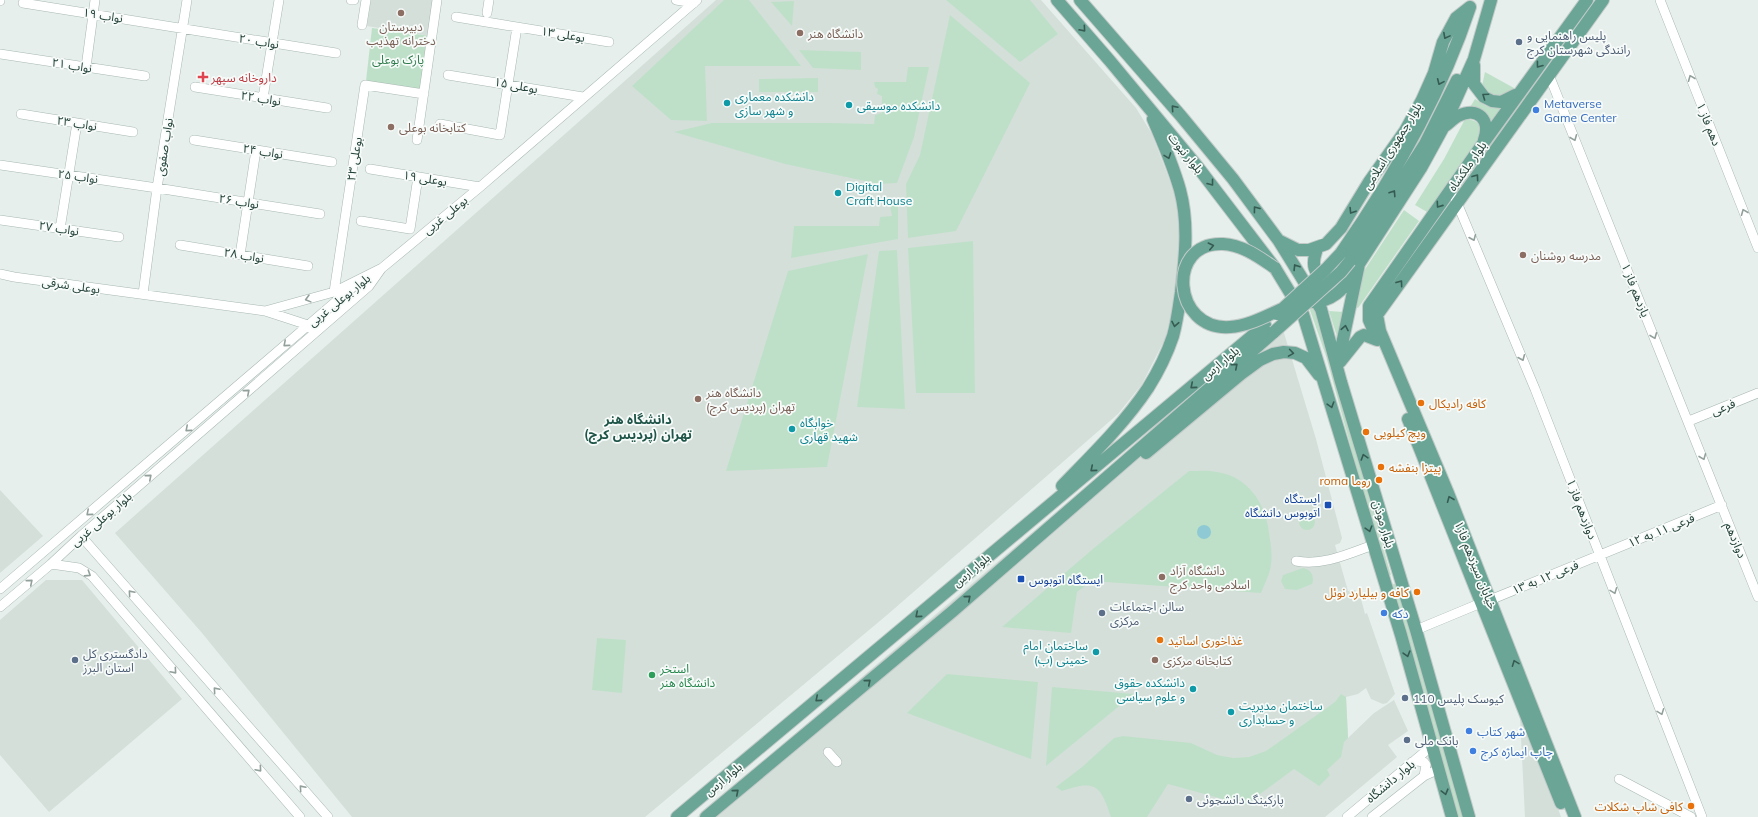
<svg xmlns="http://www.w3.org/2000/svg" width="1758" height="817" font-family="Mulish,'Noto Sans Arabic',sans-serif">
<style>
.built{fill:#d4dfda}
.green{fill:#bfe0c8}
.water{fill:#8ec9d4}
.lines{fill:none;stroke-linecap:round;stroke-linejoin:round}
.minor-casing{stroke:#a8b8b2;stroke-width:10}
.major-casing{stroke:#c2cac8;stroke-width:14}
.minor{stroke:#fff;stroke-width:9}
.major{stroke:#6aa596;stroke-width:12}
.major-bridge-casing{stroke:#c2cac8;stroke-width:14;stroke-linecap:butt}
.major-bridge{stroke:#6aa596;stroke-width:12}
.oneway{stroke:#365b51}
.oneway2{stroke:#92a09c}
.education-dot{fill:#8d6e63;stroke:#f7fbf9;stroke-width:1.5}
.service-dot{fill:#5c6f8a;stroke:#f7fbf9;stroke-width:1.5}
.health-dot{fill:#e0444e;stroke:#f7fbf9;stroke-width:1.5}
.culture-dot{fill:#0f9aa8;stroke:#f7fbf9;stroke-width:1.5}
.shop-dot{fill:#3f7fe0;stroke:#f7fbf9;stroke-width:1.5}
.food-dot{fill:#e8710a;stroke:#f7fbf9;stroke-width:1.5}
.transit-dot{fill:#1a4fb4;stroke:#f7fbf9;stroke-width:1.5}
.leisure-dot{fill:#2e9e5b;stroke:#f7fbf9;stroke-width:1.5}
.labels{text-anchor:middle;dominant-baseline:central;stroke-width:3.5;stroke-linejoin:round;paint-order:stroke}
.street-label{font-size:12px;fill:#24423a;stroke:#f7fbf9}
.education-label{font-size:12px;fill:#785e54;stroke:#f7fbf9;text-anchor:start}
.service-label{font-size:12px;fill:#4e5e75;stroke:#f7fbf9;text-anchor:start}
.park-label{font-size:12px;fill:#2d7a4b;stroke:#f7fbf9}
.health-label{font-size:12px;fill:#be3a42;stroke:#f7fbf9;text-anchor:start}
.culture-label{font-size:12px;fill:#0d838f;stroke:#f7fbf9;text-anchor:start}
.shop-label{font-size:12px;fill:#366cbe;stroke:#f7fbf9;text-anchor:start}
.food-label{font-size:12px;fill:#c56008;stroke:#f7fbf9;text-anchor:start}
.transit-label{font-size:12px;fill:#164399;stroke:#f7fbf9;text-anchor:end}
.leisure-label{font-size:12px;fill:#27864d;stroke:#f7fbf9;text-anchor:start}
.neighbourhood-label{font-size:13px;font-weight:bold;fill:#1f5548;stroke:#f7fbf9}
</style>
<rect width="100%" height="100%" fill="#e6efeb"/>
<path class="built" d="M371,0H435L430,36L367,26Z
M716,0H1041L1136,108L1152,134L1173,189L1180,216L1182,251L1172,313L1165,339L1142,384L1118,414L887,615L645,817H352L202,633L115,533Z
M1281,323L1316,439L1342,538L1340,543L1335,545L1348,591L1355,590L1360,595L1365,614L1367,613L1395,694L1387,703L1383,704L1371,699L1366,688L1358,694L1346,697L1348,738L1374,713L1394,700L1408,731L1388,745L1397,757L1325,817H697L1088,485L1223,374Z
M0,490L43,536L0,573Z
M46,580H82L182,699L49,812L0,755V620Z
M1519,698L1561,817H1525Z"/>
<path class="green" d="M724,0H749L801,66H705L707,121L671,120L632,86Z
M946,0H1030L1058,34L1020,62Z
M794,1L792,26L771,2Z
M950,15L1030,83L956,231L908,238L906,184L920,155Z
M372,28L430,36L421,89L366,81Z
M799,50L861,52V70L813,68Z
M908,67H929L914,137L897,183L879,184L785,164L674,132L712,123H830L874,124L875,115L882,113V96L877,94L878,89L875,87L874,82H906Z
M1485,72L1514,88L1510,94C1495,97 1493,98 1482,86Z
M818,78V92H759V79Z
M1475,99L1486,106L1501,108L1491,122C1486,112 1480,111 1469,109Z
M1467,119C1480,121 1482,126 1479,139L1427,212L1415,205L1444,159L1464,121Z
M898,205V239L791,258L794,226H879L880,217L892,216L890,206Z
M1404,210L1419,221L1358,308L1352,306L1356,283Z
M973,241L975,393H916L908,248Z
M897,250L905,409L857,407L879,251Z
M868,254L827,467L726,471L788,271Z
M1311,307L1316,308C1341,397 1365,486 1391,575L1386,576L1326,356L1310,310Z
M1329,311L1343,312L1339,343Z
M1189,471C1199,471 1208,470 1217,472C1248,476 1266,504 1269,533C1271,545 1273,558 1270,570C1268,578 1264,585 1261,593L1092,581L1077,592L1071,633L1002,627L1094,548Z
M1299 522a8 8 0 1 1 16 0a8 8 0 1 1-16 0Z
M1303,568C1311,569 1315,577 1312,584L1297,590L1285,589L1281,581L1283,575Z
M1398,583L1465,817H1456L1390,585Z
M597,638L626,640L622,693L592,690Z
M947,674L1038,682L1031,759L907,713Z
M1052,687L1134,694L1046,766Z
M1341,694L1346,697L1348,738L1344,742L1341,757L1327,770L1330,775L1319,786L1294,769L1245,805L1168,784L1147,817H1111C1100,784 1095,780 1062,791L1056,787L1082,767L1114,738L1123,736L1191,743L1217,755L1233,758L1249,757L1266,751L1335,702Z"/>
<path class="water" d="M1197 532a7 7 0 1 1 14 0a7 7 0 1 1-14 0Z"/>
<g class="lines">
<defs>
<path id="minor" d="M351,0H354
M676,0L694,3
M1660,0L1758,248
M0,1V0
M23,3L336,53
M487,13L489,0
M456,17L609,42
M362,25L366,0
M0,54L145,76
M86,67L95,0
M448,75L583,97
M1549,75L1758,597
M195,87L327,108
M263,98L279,0
M21,114L133,132
M440,124L500,135L517,27
M194,140L332,162
M417,140L437,0
M0,165L157,188L320,214
M370,169L480,187
M1455,198L1535,389L1702,817
M0,220L119,237
M361,221L410,229L418,177
M60,229L77,123
M180,245L308,266
M240,255L256,150
M0,274L14,277L265,311L334,292L382,268L480,187L697,0
M334,292L365,85L424,94
M143,294L157,188L187,0
M265,311L308,325L312,329
M1689,421L1758,393
M81,536L328,817
M1296,561C1323,566 1348,554 1373,545
M51,564L79,568L92,576L300,817
M0,589L354,286
M1490,600L1722,505
M0,607L51,564L81,536L369,286L381,269
M1416,630L1481,603
M828,752L837,762
M1412,762L1417,761L1424,762L1426,765L1424,776
M1619,779L1691,817
M1347,817L1433,745
M1372,817L1424,776L1439,769"/>
<path id="major" d="M1057,0L1110,61L1197,166L1275,268L1303,314L1401,635L1452,817
M1080,0L1181,116L1233,179L1279,241L1321,309L1341,382L1416,630L1469,817
M1474,65V84L1484,97L1492,101L1501,102L1515,95
M1445,126C1449,123 1454,118 1458,116C1478,106 1491,120 1484,140
M1280,241L1298,250H1309L1326,244L1341,228L1369,182L1405,131L1422,100L1434,73L1443,42L1456,18L1470,7
M1317,249C1312,262 1312,274 1327,280
M1341,253C1394,177 1441,95 1470,7
M1350,261L1425,144L1457,80
M1311,302C1332,302 1343,290 1353,274
M1376,336L1369,320V306L1484,142L1587,0
M1340,362L1360,337L1364,335L1377,340
M1338,363L1359,264L1421,168L1444,126L1474,59L1491,0
M1408,419L1561,803
M1146,453L1241,374L1260,360L1273,354L1284,352L1295,353L1306,358L1319,375
M1062,486C1092,455 1124,424 1148,388C1158,372 1167,354 1173,336C1177,322 1179,306 1181,292C1185,258 1189,223 1180,190C1173,165 1163,142 1153,119
M677,817L1265,325
M706,817L953,611L1274,332
M1575,817L1448,493L1380,331L1377,315L1603,0"/>
</defs>
<use href="#minor" class="minor-casing"/>
<use href="#major" class="major-casing"/>
<use href="#minor" class="minor"/>
<use href="#major" class="major"/>
<defs>
<path id="major-bridge" d="M1275,268C1260,258 1243,245 1223,244C1166,241 1172,331 1230,327C1248,326 1266,316 1282,309
M1277,314L1326,269L1341,253
M1274,332L1341,272L1350,261"/>
</defs>
<use href="#major-bridge" class="major-bridge-casing"/>
<use href="#major-bridge" class="major-bridge"/>
</g>
<defs><path id="oneway-chevron" d="M-2-3.5L2.5 0L-2 3.5" fill="none" stroke-width="1.6" stroke-linecap="round" stroke-linejoin="round"/></defs>
<g class="oneway">
<use href="#oneway-chevron" transform="translate(1083 29) rotate(49)"/>
<use href="#oneway-chevron" transform="translate(1446 36) rotate(118)"/>
<use href="#oneway-chevron" transform="translate(1539 65) rotate(127)"/>
<use href="#oneway-chevron" transform="translate(1440 82) rotate(114)"/>
<use href="#oneway-chevron" transform="translate(1485 96) rotate(-145)"/>
<use href="#oneway-chevron" transform="translate(1174 108) rotate(-131)"/>
<use href="#oneway-chevron" transform="translate(1168 156) rotate(70)"/>
<use href="#oneway-chevron" transform="translate(1476 177) rotate(-54)"/>
<use href="#oneway-chevron" transform="translate(1211 183) rotate(52)"/>
<use href="#oneway-chevron" transform="translate(1393 193) rotate(-57)"/>
<use href="#oneway-chevron" transform="translate(1439 205) rotate(125)"/>
<use href="#oneway-chevron" transform="translate(1256 209) rotate(-127)"/>
<use href="#oneway-chevron" transform="translate(1352 211) rotate(122)"/>
<use href="#oneway-chevron" transform="translate(1211 246) rotate(-13)"/>
<use href="#oneway-chevron" transform="translate(1296 267) rotate(-122)"/>
<use href="#oneway-chevron" transform="translate(1400 283) rotate(-54)"/>
<use href="#oneway-chevron" transform="translate(1175 324) rotate(101)"/>
<use href="#oneway-chevron" transform="translate(1345 328) rotate(-79)"/>
<use href="#oneway-chevron" transform="translate(1291 353) rotate(9)"/>
<use href="#oneway-chevron" transform="translate(1235 366) rotate(-41)"/>
<use href="#oneway-chevron" transform="translate(1193 386) rotate(140)"/>
<use href="#oneway-chevron" transform="translate(1331 405) rotate(73)"/>
<use href="#oneway-chevron" transform="translate(1364 457) rotate(-107)"/>
<use href="#oneway-chevron" transform="translate(1093 469) rotate(140)"/>
<use href="#oneway-chevron" transform="translate(1450 499) rotate(-112)"/>
<use href="#oneway-chevron" transform="translate(1369 529) rotate(73)"/>
<use href="#oneway-chevron" transform="translate(968 598) rotate(-41)"/>
<use href="#oneway-chevron" transform="translate(918 615) rotate(140)"/>
<use href="#oneway-chevron" transform="translate(1407 654) rotate(74)"/>
<use href="#oneway-chevron" transform="translate(1515 663) rotate(-111)"/>
<use href="#oneway-chevron" transform="translate(868 682) rotate(-40)"/>
<use href="#oneway-chevron" transform="translate(818 699) rotate(140)"/>
<use href="#oneway-chevron" transform="translate(736 792) rotate(-40)"/>
<use href="#oneway-chevron" transform="translate(1445 792) rotate(75)"/>
</g>
<g class="oneway2">
<use href="#oneway-chevron" transform="translate(1691 78) rotate(-112)"/>
<use href="#oneway-chevron" transform="translate(1574 138) rotate(68)"/>
<use href="#oneway-chevron" transform="translate(1744 212) rotate(-112)"/>
<use href="#oneway-chevron" transform="translate(1473 238) rotate(67)"/>
<use href="#oneway-chevron" transform="translate(308 299) rotate(165)"/>
<use href="#oneway-chevron" transform="translate(1654 336) rotate(68)"/>
<use href="#oneway-chevron" transform="translate(286 344) rotate(139)"/>
<use href="#oneway-chevron" transform="translate(1522 358) rotate(67)"/>
<use href="#oneway-chevron" transform="translate(247 392) rotate(-41)"/>
<use href="#oneway-chevron" transform="translate(188 429) rotate(139)"/>
<use href="#oneway-chevron" transform="translate(1703 457) rotate(68)"/>
<use href="#oneway-chevron" transform="translate(149 477) rotate(-41)"/>
<use href="#oneway-chevron" transform="translate(89 513) rotate(139)"/>
<use href="#oneway-chevron" transform="translate(88 574) rotate(33)"/>
<use href="#oneway-chevron" transform="translate(30 582) rotate(-40)"/>
<use href="#oneway-chevron" transform="translate(1614 591) rotate(69)"/>
<use href="#oneway-chevron" transform="translate(131 593) rotate(-131)"/>
<use href="#oneway-chevron" transform="translate(174 671) rotate(49)"/>
<use href="#oneway-chevron" transform="translate(216 690) rotate(-131)"/>
<use href="#oneway-chevron" transform="translate(1661 712) rotate(69)"/>
<use href="#oneway-chevron" transform="translate(259 769) rotate(49)"/>
<use href="#oneway-chevron" transform="translate(302 788) rotate(-131)"/>
</g>
<g class="education-dot">
<circle cx="401" cy="13" r="4"/>
<circle cx="800" cy="33" r="4"/>
<circle cx="391" cy="127" r="4"/>
<circle cx="1523" cy="255" r="4"/>
<circle cx="698" cy="399" r="4"/>
<circle cx="1162" cy="577" r="4"/>
<circle cx="1155" cy="660" r="4"/>
</g>
<g class="service-dot">
<circle cx="1519" cy="42" r="4"/>
<circle cx="1102" cy="613" r="4"/>
<circle cx="75" cy="660" r="4"/>
<circle cx="1405" cy="698" r="4"/>
<circle cx="1407" cy="740" r="4"/>
<circle cx="1189" cy="799" r="4"/>
</g>
<path class="health-dot" d="M201 71h4v4h4v4h-4v4h-4v-4h-4v-4h4z"/>
<g class="culture-dot">
<circle cx="727" cy="103" r="4"/>
<circle cx="849" cy="105" r="4"/>
<circle cx="838" cy="193" r="4"/>
<circle cx="792" cy="429" r="4"/>
<circle cx="1096" cy="652" r="4"/>
<circle cx="1193" cy="689" r="4"/>
<circle cx="1231" cy="712" r="4"/>
</g>
<g class="shop-dot">
<circle cx="1536" cy="110" r="4"/>
<circle cx="1384" cy="613" r="4"/>
<circle cx="1469" cy="731" r="4"/>
<circle cx="1473" cy="751" r="4"/>
</g>
<g class="food-dot">
<circle cx="1421" cy="403" r="4"/>
<circle cx="1366" cy="432" r="4"/>
<circle cx="1381" cy="467" r="4"/>
<circle cx="1379" cy="480" r="4"/>
<circle cx="1417" cy="592" r="4"/>
<circle cx="1160" cy="640" r="4"/>
<circle cx="1691" cy="806" r="4"/>
</g>
<g class="transit-dot">
<rect x="1324" y="501" width="8" height="8" rx="2"/>
<rect x="1017" y="575" width="8" height="8" rx="2"/>
</g>
<circle class="leisure-dot" cx="652" cy="675" r="4"/>
<g class="labels">
<g class="street-label">
<text transform="translate(103 15) rotate(9)">نواب ۱۹</text>
<text transform="translate(563 34) rotate(9)">بوعلی ۱۳</text>
<text transform="translate(259 41) rotate(9)">نواب ۲۰</text>
<text transform="translate(72 65) rotate(9)">نواب ۲۱</text>
<text transform="translate(516 85) rotate(10)">بوعلی ۱۵</text>
<text transform="translate(261 98) rotate(9)">نواب ۲۲</text>
<text transform="translate(77 123) rotate(9)">نواب ۲۳</text>
<text transform="translate(1709 124) rotate(68)">دهم فاز ۱</text>
<text transform="translate(1392 146) rotate(-58)">بلوار جمهوری اسلامی</text>
<text transform="translate(164 147) rotate(-81)">نواب صفوی</text>
<text transform="translate(263 151) rotate(9)">نواب ۲۴</text>
<text transform="translate(1186 153) rotate(51)">بلوار نبوت</text>
<text transform="translate(354 159) rotate(-81)">بوعلی ۲۳</text>
<text transform="translate(1467 166) rotate(-55)">بلوار ملکشاه</text>
<text transform="translate(78 176) rotate(8)">نواب ۲۵</text>
<text transform="translate(425 178) rotate(9)">بوعلی ۱۹</text>
<text transform="translate(239 201) rotate(9)">نواب ۲۶</text>
<text transform="translate(445 215) rotate(-39)">بوعلی غربی</text>
<text transform="translate(59 228) rotate(9)">نواب ۲۷</text>
<text transform="translate(244 255) rotate(9)">نواب ۲۸</text>
<text transform="translate(71 285) rotate(8)">بوعلی شرقی</text>
<text transform="translate(1636 290) rotate(68)">یازدهم فاز ۱</text>
<text transform="translate(339 300) rotate(-39)">بلوار بوعلی غربی</text>
<text transform="translate(1220 363) rotate(-40)">بلوار ارس</text>
<text transform="translate(1723 407) rotate(-22)">فرعی</text>
<text transform="translate(1582 509) rotate(69)">دوازدهم فاز ۱</text>
<text transform="translate(101 519) rotate(-41)">بلوار بوعلی غربی</text>
<text transform="translate(1384 524) rotate(73)">بلوار موذن</text>
<text transform="translate(1661 530) rotate(-22)">فرعی ۱۱ به ۱۲</text>
<text transform="translate(1736 540) rotate(68)">دوازدهم</text>
<text transform="translate(1476 565) rotate(68)">خیابان سیزدهم فاز۱</text>
<text transform="translate(971 570) rotate(-40)">بلوار ارس</text>
<text transform="translate(1545 577) rotate(-22)">فرعی ۱۲ به ۱۳</text>
<text transform="translate(723 779) rotate(-40)">بلوار ارس</text>
<text transform="translate(1390 781) rotate(-40)">بلوار دانشگاه</text>
</g>
<g class="education-label">
<text x="401" y="26" text-anchor="middle">دبیرستان<tspan x="401" dy="14">دخترانه تهذیب</tspan></text>
<text x="808" y="33">دانشگاه هنر</text>
<text x="399" y="127">کتابخانه بوعلی</text>
<text x="1531" y="255">مدرسه روشنان</text>
<text x="706" y="392">دانشگاه هنر<tspan x="706" dy="14">تهران (پردیس کرج)</tspan></text>
<text x="1170" y="570">دانشگاه آزاد<tspan x="1170" dy="14">اسلامی واحد کرج</tspan></text>
<text x="1163" y="660">کتابخانه مرکزی</text>
</g>
<g class="service-label">
<text x="1527" y="35">پلیس راهنمایی و<tspan x="1527" dy="14">رانندگی شهرستان کرج</tspan></text>
<text x="1110" y="606">سالن اجتماعات<tspan x="1110" dy="14">مرکزی</tspan></text>
<text x="83" y="653">دادگستری کل<tspan x="83" dy="14">استان البرز</tspan></text>
<text x="1413" y="698">کیوسک پلیس 110</text>
<text x="1415" y="740">بانک ملی</text>
<text x="1197" y="799">پارکینگ دانشجوئی</text>
</g>
<g class="park-label">
<text x="398" y="59">پارک بوعلی</text>
</g>
<g class="health-label">
<text x="211" y="77">داروخانه سپهر</text>
</g>
<g class="culture-label">
<text x="735" y="96">دانشکده معماری<tspan x="735" dy="14">و شهر سازی</tspan></text>
<text x="857" y="105">دانشکده موسیقی</text>
<text x="846" y="186">Digital<tspan x="846" dy="14">Craft House</tspan></text>
<text x="800" y="422">خوابگاه<tspan x="800" dy="14">شهید قهاری</tspan></text>
<text x="1088" y="645" text-anchor="end">ساختمان امام<tspan x="1088" dy="14">خمینی (ب)</tspan></text>
<text x="1185" y="682" text-anchor="end">دانشکده حقوق<tspan x="1185" dy="14">و علوم سیاسی</tspan></text>
<text x="1239" y="705">ساختمان مدیریت<tspan x="1239" dy="14">و حسابداری</tspan></text>
</g>
<g class="shop-label">
<text x="1544" y="103">Metaverse<tspan x="1544" dy="14">Game Center</tspan></text>
<text x="1392" y="613">دکه</text>
<text x="1477" y="731">شهر کتاب</text>
<text x="1481" y="751">چاپ ایماژه کرج</text>
</g>
<g class="food-label">
<text x="1429" y="403">کافه رادیکال</text>
<text x="1374" y="432">ویچ کیلویی</text>
<text x="1389" y="467">پیتزا بنفشه</text>
<text x="1371" y="480" text-anchor="end">roma روما</text>
<text x="1409" y="592" text-anchor="end">کافه و بیلیارد نوئل</text>
<text x="1168" y="640">غذاخوری اساتید</text>
<text x="1683" y="806" text-anchor="end">کافی شاپ شکلات</text>
</g>
<g class="transit-label">
<text x="1320" y="498">ایستگاه<tspan x="1320" dy="14">اتوبوس دانشگاه</tspan></text>
<text x="1029" y="579" text-anchor="start">ایستگاه اتوبوس</text>
</g>
<g class="leisure-label">
<text x="660" y="668">استخر<tspan x="660" dy="14">دانشگاه هنر</tspan></text>
</g>
<g class="neighbourhood-label">
<text x="638" y="419">دانشگاه هنر<tspan x="638" dy="15">تهران (پردیس کرج)</tspan></text>
</g>
</g>
</svg>
